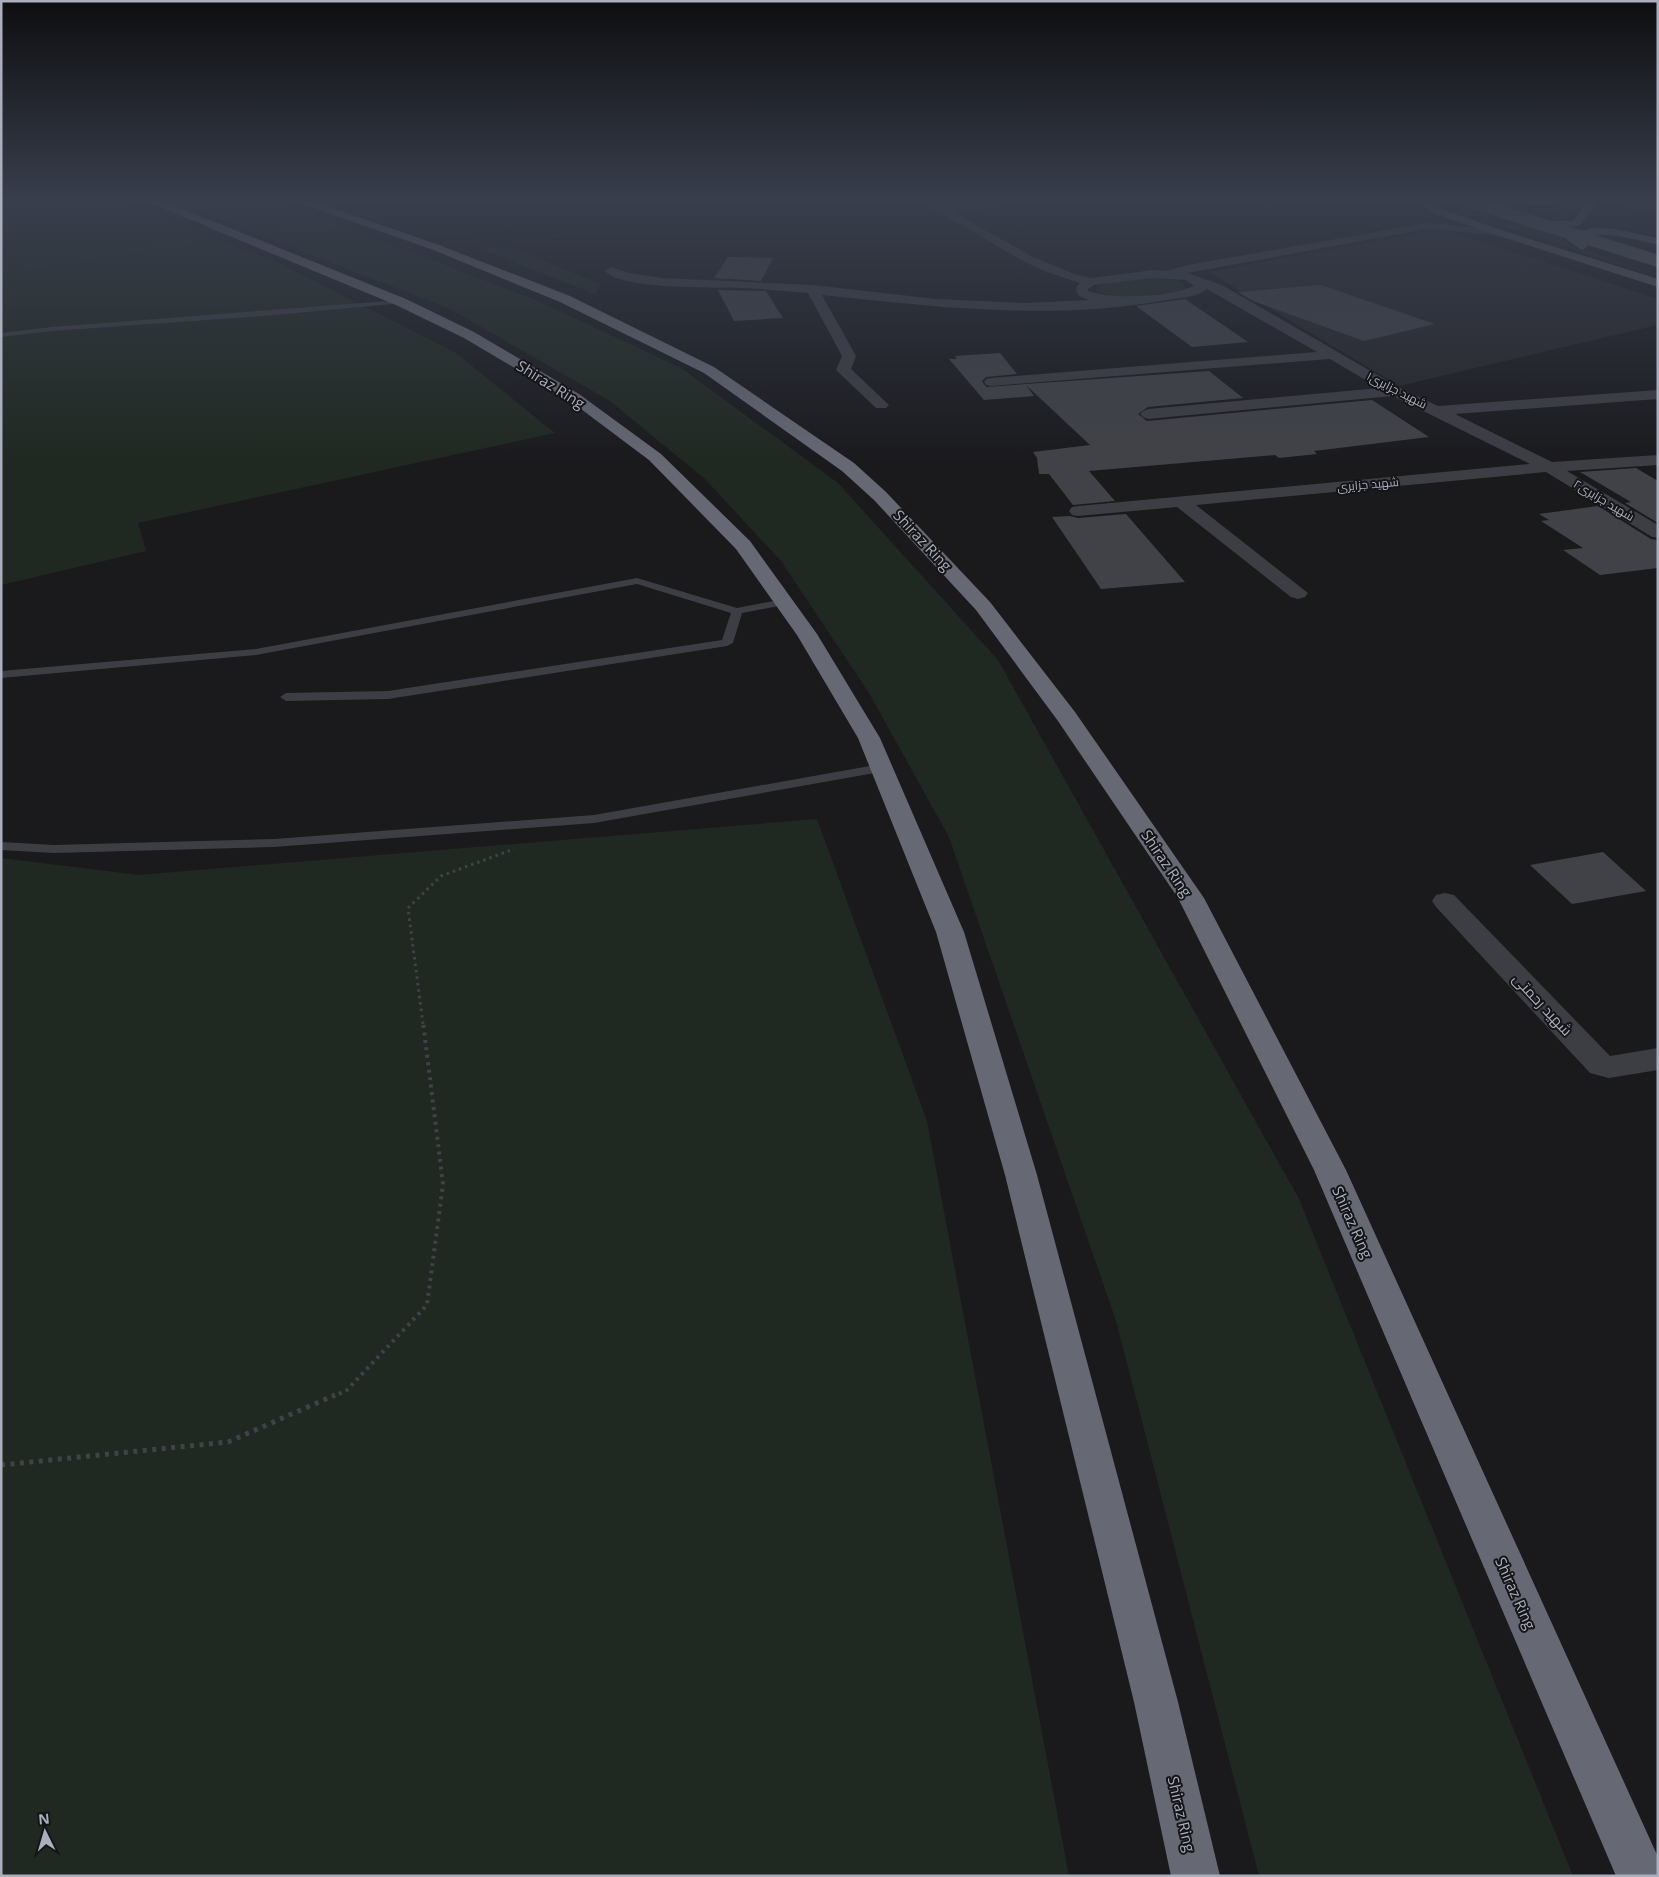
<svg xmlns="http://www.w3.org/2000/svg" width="1659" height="1877" font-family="'Open Sans',Cairo,sans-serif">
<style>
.built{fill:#26262a}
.green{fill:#1f2921}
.building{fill:#414247}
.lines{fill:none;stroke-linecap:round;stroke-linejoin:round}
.path-far3{stroke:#404249;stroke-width:1;stroke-dasharray:1 2;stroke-linecap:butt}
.path-far2{stroke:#404249;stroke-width:3;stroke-dasharray:2.5 4;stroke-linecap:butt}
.path-far1{stroke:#404249;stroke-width:4;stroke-dasharray:3 4.5;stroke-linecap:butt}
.path{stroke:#404249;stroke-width:5;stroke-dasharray:4 5.5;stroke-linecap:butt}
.lane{fill:#3d3d44;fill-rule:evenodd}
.street{fill:#3d3d44;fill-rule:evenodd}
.primary{fill:#565861;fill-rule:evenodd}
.highway{fill:#666974;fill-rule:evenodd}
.path-bridge{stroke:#404249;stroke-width:1;stroke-dasharray:1 2;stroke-linecap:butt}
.primary-bridge{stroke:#565861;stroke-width:12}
.labels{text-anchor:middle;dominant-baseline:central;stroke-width:4;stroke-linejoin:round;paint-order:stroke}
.far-street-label{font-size:12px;fill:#abafbd;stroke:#151518}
.street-label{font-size:15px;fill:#abafbd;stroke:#151518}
</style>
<rect width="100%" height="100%" fill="#1a1a1d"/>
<path class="built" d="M1635,201H1658V210L1642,213L1635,211L1628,206Z
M1442,229L1658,299V325L1399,386L1209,272Z"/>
<path class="green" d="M1,201H109L273,260L456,353L555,433L138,523L146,551L1,585Z
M171,201H267L353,230L538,301L681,368L838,483L998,660L1299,1199L1573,1876H1259L1117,1324L949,837L869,693L781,561L706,480L610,401L448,308Z
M1576,204L1569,219L1538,209Z
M1497,224L1546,228L1565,233L1563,239L1574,246L1658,277Z
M505,245L601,284L595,294L478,248Z
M1149,277L1176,280L1183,283L1184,288L1180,290C1153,295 1123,302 1097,291V287L1104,283Z
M817,819L927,1121L1069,1876H1V858L139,875Z"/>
<path class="building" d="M728,257L773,258L761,281L714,278Z
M1321,285L1435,324L1364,341L1253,301L1238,292Z
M718,290L766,291L783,318L734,321Z
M1185,299L1248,342L1192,347L1136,306Z
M1000,353L1017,374L986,377L982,381L986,387L1209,371L1243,398L1148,407L1138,414L1147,421L1372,400L1429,437L1314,451L1317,454L1279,458L1275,455L1089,471L1115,501L1073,505L1049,474H1039L1037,458L1033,452L1090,445L1026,385L1034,396L984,400L949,359H957L955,356Z
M1636,468L1658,481V523L1625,503L1631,502L1580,472Z
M1598,506L1651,539L1658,540V568L1600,575L1563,550L1583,548L1541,521L1549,520L1539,514Z
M1126,514L1185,582L1101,589L1052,517L1070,516L1078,518Z
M1603,852L1646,891L1572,904L1530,865Z"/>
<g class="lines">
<path class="path-far3" d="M283,229H314
M475,239L649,233L939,234
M1,271L192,241"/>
<path class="path-far2" d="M423,1024L408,908L441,876L514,849"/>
<path class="path-far1" d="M332,1397L347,1390L427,1305L443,1184L423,1022"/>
<path class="path" d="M1,1465L228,1442L335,1395"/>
<path class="lane" d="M401,300L403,301V303L264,316L52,331L1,337V333L52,327Z
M637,578L737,608L784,599L789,602L784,605L742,613L733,643L727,646L388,699L286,701L280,697L286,693L388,691L722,640L731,613L637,584L256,655L1,678V671L256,649Z
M881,764L887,768L886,771L594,823L274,847L54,853L1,850V842L54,845L274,839L594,815Z"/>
<path class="street" d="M920,201H933L944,207L992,201H1021L1016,204L953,212L1031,256L1074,274L1091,278L1153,270L1167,271L1188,265L1427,223L1501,230L1503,232L1501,234L1497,235L1427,229L1187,273L1222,285L1400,388L1438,406L1658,390V399L1455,414L1552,462L1658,455V465L1567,471L1658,525V538L1652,537L1546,472L1196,505L1308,593L1305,597L1298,599L1291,597L1177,507L1078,516L1072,515L1069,511L1072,507L1078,506L1530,464L1393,396L1148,419L1143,417L1140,414L1143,411L1148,409L1379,388L1330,359L991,386L986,385L984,382L986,379L991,378L1317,352L1207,289C1198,297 1179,298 1167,300C1053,321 936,307 822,295L856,356L851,369L889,405L886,408H876L836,370L842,356L808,293C786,291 764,289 742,288C716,287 621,290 605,271L611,267L629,273L663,278L812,285L936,299L1026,303L1090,300C1082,297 1076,297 1076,287L1080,283L1044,271L1023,261ZM1153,278L1186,280L1194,286C1167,297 1115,300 1088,291V289L1094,285Z
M1445,893L1454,895L1610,1056L1658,1048V1070L1609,1078L1590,1073L1436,907L1432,901L1436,895Z"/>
<path class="primary" d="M1414,201H1427L1444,210L1501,230L1658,279V287L1493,234L1436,214Z
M1509,201H1563C1556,208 1521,206 1510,203Z
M1587,201H1599L1579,226L1527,227L1521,224L1527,221H1573Z
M1593,228L1616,229L1652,237L1658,238V245C1632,239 1605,230 1579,238L1588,246L1582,250L1567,240L1569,234Z"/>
<path class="highway" d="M149,201H163L406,299L474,332L579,394L661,454L750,541L817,634L880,738L964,932L1037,1175L1178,1702L1220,1876H1171L1134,1702L1005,1175L936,932L858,738L797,635L736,549L649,460L569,400L464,338L396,305L150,203Z
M298,201H313L439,245L570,296L714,367L854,463L886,492L990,602L1075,712L1204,898L1346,1170L1658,1857V1876H1616L1314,1170L1178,898L1058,721L976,610L874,500L842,471L704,373L560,302L431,249L299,203Z"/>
<path class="path-bridge" d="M326,226L383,214"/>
<path class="primary-bridge" d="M1468,201L1658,261"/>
</g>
<linearGradient id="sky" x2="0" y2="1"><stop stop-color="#0e0e10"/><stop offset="0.43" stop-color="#383e4c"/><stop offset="1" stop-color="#383e4c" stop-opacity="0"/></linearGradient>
<rect width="1659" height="464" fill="url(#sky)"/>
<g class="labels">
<g class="far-street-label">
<text transform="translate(1397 390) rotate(27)">شهید جزایری۱</text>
<text transform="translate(1368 484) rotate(-5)">شهید جزایری</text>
<text transform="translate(1604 500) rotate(31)">شهید جزایری۲</text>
</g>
<g class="street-label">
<text transform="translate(551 384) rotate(32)">Shiraz Ring</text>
<text transform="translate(923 540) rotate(47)">Shiraz Ring</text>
<text transform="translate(1167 863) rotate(56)">Shiraz Ring</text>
<text transform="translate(1543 1004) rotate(47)">شهید رحمتی</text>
<text transform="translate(1353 1222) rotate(66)">Shiraz Ring</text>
<text transform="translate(1516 1593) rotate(66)">Shiraz Ring</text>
<text transform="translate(1182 1814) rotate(77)">Shiraz Ring</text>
</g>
</g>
<rect width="1659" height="1877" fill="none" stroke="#abafbd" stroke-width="5"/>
<g transform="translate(45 1832) rotate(355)" stroke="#151518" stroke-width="4" paint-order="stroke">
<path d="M0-4L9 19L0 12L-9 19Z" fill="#abafbd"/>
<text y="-8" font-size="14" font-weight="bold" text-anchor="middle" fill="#abafbd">N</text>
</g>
</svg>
